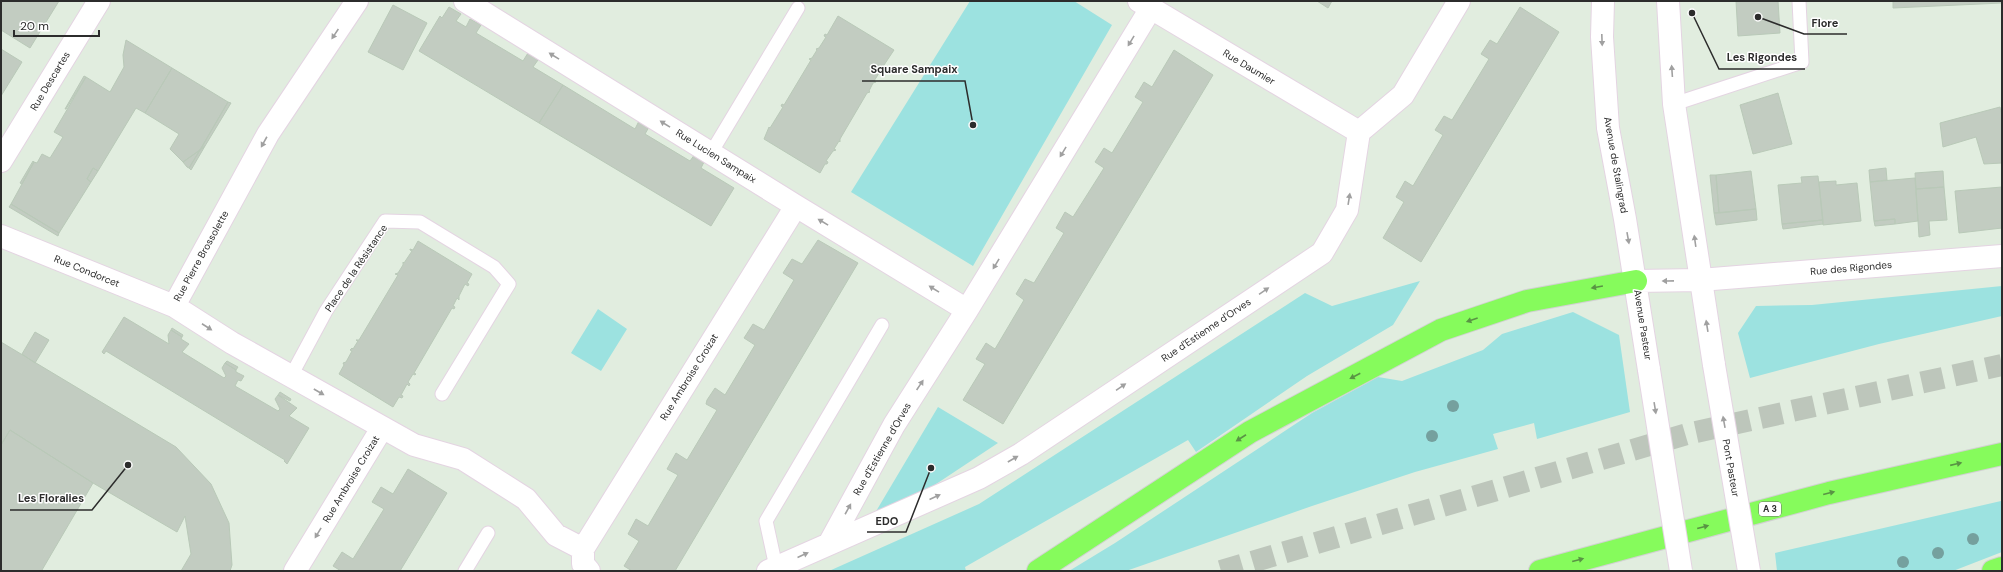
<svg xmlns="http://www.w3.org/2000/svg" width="2003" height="572" font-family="'DM Sans',sans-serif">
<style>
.green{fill:#9ce2e0}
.building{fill:#c2ccc1;stroke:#b9c9b8}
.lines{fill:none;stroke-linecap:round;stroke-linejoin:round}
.highway-tunnel{stroke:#bdc6bb;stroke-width:22;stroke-dasharray:22 11;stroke-linecap:butt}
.lane-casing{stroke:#e4d4e2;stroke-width:15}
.street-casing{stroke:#e4d4e2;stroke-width:24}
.secondary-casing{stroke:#e4d4e2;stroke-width:24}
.highway-casing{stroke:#d1d1d1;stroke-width:24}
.lane{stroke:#fff;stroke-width:13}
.street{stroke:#fff;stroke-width:22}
.secondary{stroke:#fff;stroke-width:22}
.highway{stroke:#86fb5c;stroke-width:22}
.secondary-bridge-casing{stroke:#e4d4e2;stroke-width:24;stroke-linecap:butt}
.secondary-bridge{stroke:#fff;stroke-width:22}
.tree{fill:#75a09e}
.oneway{fill:#a0a0a0}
.oneway2{fill:#599444}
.labels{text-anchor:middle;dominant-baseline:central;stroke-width:3;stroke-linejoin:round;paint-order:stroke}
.shield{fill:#fff;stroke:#6b6b6b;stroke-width:1}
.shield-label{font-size:9px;font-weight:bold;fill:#2c2c2c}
.street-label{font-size:10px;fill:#2c2c2c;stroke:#fff}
.leader{fill:none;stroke:#2c2c2c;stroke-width:1.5}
.callout-dot{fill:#2c2c2c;stroke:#fff;stroke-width:1.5}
.callout-label{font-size:11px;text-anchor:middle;font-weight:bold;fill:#2c2c2c;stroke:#fff;stroke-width:3;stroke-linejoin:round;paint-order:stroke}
</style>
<rect width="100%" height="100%" fill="#e1eddf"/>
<path class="green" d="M970,1H1074L1112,25L973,266L851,192Z
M1420,281L1393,325L1307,376L1196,452L1188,440L965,567L966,571H829L979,504L1305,293L1332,306Z
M2002,286V316L1879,344L1750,378L1738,333L1756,306L1812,305Z
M598,309L627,329L601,371L571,353Z
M1573,312L1619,335L1630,412L1537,439L1534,423L1493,434L1498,449L1415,472L1312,506L1126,571H1069L1115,543L1312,413L1378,377L1402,381L1483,350L1502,334Z
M938,407L998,443L921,494L875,513Z
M2001,501L2002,552L1953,571H1777L1775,553Z"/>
<path class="building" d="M1,1H59L30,48L1,30Z
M1317,1H1332L1328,8Z
M1736,1H1778L1780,33L1738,36Z
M1893,1H2002V3L1893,8Z
M393,5L427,23L403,70L368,52Z
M449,7L461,14L456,21L466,27L470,19L481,25L476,33L523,61L528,53L538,60L533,67L563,85L539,123L419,51L440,16L442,18Z
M1520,7L1559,32L1421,262L1383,238L1404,202L1396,197L1405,181L1413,186L1443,135L1435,130L1444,116L1452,120L1489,59L1481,54L1490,40L1497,44Z
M838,16L894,50L882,68L883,71L881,70L874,81L876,82L873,83L869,91L870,92L867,93L840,139V142L839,141L834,149L836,150L833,151L826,161L828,162L827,164H825L820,173L764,139L769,127L770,128L783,107L781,106L782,104L784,105L811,60L809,59L812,58L817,50L816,49L819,48L826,37L824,36L825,34L827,35Z
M126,40L172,68L145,113L136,108L98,171L93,168L87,179L91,182L59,233L11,204L34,162L37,163L42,154L50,158L63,137L54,132L86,77L110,92L124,67L123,55Z
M1,49L22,62L1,96Z
M1174,50L1213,75L1003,424L963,400L985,364L976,359L986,343L995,349L1024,300L1016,294L1025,279L1034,283L1064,233L1056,228L1065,212L1073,217L1104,168L1095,162L1104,148L1112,153L1143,102L1135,97L1144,82L1152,87Z
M172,68L228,102L200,150L183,162L170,149L179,134L145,113Z
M84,76L86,77L66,109H65Z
M563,85L635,129L639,121L649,127L645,134L690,161L695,154L705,160L701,168L734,188L711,226L539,123Z
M1778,93L1792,144L1753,154L1740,105Z
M228,102L231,103L205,146L200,150Z
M2000,107L2002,116V163L1984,164L1976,137L1943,147L1940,123Z
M205,146L191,170L189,168L200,150Z
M200,150L189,168L187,167L183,162Z
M33,161L34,162L22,184L20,183Z
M93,168L98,171L91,182L87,179Z
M1886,168L1887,180L1870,182L1869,170Z
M1751,171L1756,209L1719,213L1716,175Z
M1943,171L1944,187L1916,189L1915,173Z
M1710,175H1716L1719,213H1714Z
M1818,176L1823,220L1782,224L1778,185L1802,183L1801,177Z
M1915,178L1918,221L1895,224V219L1874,221L1870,182Z
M1836,181V185L1857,183L1861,221L1823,225L1819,182Z
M1944,187L1947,220L1929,221L1930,235L1919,237L1916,189Z
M2002,187V228L1959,233L1955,191Z
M11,204L59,233L58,236L9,207Z
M1756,209L1757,220L1716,225L1714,213Z
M1895,219V224L1875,226L1874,221Z
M1823,220V224L1783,229L1782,224Z
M818,240L858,263L675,571H632L624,566L639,541L628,534L636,519L648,526L678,475L667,469L676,453L687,460L717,410L706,404L707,400L715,388L725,395L755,345L744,338L753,324L764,330L794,280L783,273L792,259L802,264Z
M418,241L472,274L467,283L469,284L468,286L465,284L459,296V300L457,298L453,306L455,307L454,309L452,308L414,373L416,374L415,375L413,374L408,382L410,384L409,386L407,384L401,395L403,396L402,398L399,397L393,407L339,374L344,365L343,363L346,362L352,351L350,350L352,348L353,349L358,341L356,340H359L398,275L395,274L398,273L403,265V262L404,263L412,251L410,250V249L413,250Z
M124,317L169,344L168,335L171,330L182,337L181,339L189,344L182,352L224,378L226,376L222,368L225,363L236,370V372L244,376L241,381L238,380L235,386L278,411L280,409L275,399L278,395L297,408L289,416L309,428L287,464L284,461L285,460L106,351L104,354L102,352Z
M172,328L183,335L182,337L171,330Z
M35,332L49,340L35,363L22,354Z
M1,342L176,447L211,484L229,523L232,565L230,571H181L191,554L185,516L177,532L93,483L10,430L1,445Z
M227,361L238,367L236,370L225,363Z
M280,392L291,399L290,401L278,395Z
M10,430L93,483L42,570L44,571H1V445Z
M408,469L447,493L400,571H341L333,566L342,552L353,559L384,509L372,502L381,487L393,494Z"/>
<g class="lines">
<path class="highway-tunnel" d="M1221,571L1687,434L2002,365"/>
<defs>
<path id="lane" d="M1674,104L1802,62L1799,1
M711,153L798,8
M291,376L326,311L385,221L420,222L494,267L509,284L442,394
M776,567L766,521L882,325
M465,571L488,533"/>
<path id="street" d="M465,1L796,206L967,310
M1139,1L1359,132
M1,161L99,1
M1,236L174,306L232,343L414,445L463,459L526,499L556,535L583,549L796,206
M1700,280L2002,256
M174,306L268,134L357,1
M829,544L894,425L967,310L1151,8
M583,549V564L589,571
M295,571L382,428
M768,571L979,478L1021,454L1322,253L1347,210L1359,132L1403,95L1459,1"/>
<path id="secondary" d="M1603,1L1602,37L1608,128L1625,219L1649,370
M1668,1L1674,104L1714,365
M1636,281L1700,280"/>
<path id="highway" d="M1038,571L1250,432L1441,330L1527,301L1636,281
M1540,571L1829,493L2002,454
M1993,571L2002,568"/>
</defs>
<use href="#lane" class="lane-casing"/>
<use href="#street" class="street-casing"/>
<use href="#secondary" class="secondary-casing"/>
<use href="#highway" class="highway-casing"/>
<use href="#lane" class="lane"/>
<use href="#street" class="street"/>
<use href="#secondary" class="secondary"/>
<use href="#highway" class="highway"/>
<defs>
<path id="secondary-bridge" d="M1714,365L1749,571
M1649,370L1681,571"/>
</defs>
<use href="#secondary-bridge" class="secondary-bridge-casing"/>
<use href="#secondary-bridge" class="secondary-bridge"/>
</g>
<g class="tree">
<circle cx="1453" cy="406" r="6"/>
<circle cx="1432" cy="436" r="6"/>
<circle cx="1973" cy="539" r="6"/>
<circle cx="1938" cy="553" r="6"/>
<circle cx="1903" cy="562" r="6"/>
</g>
<defs><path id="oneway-solid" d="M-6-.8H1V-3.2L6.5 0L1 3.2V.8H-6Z"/></defs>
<g class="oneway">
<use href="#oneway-solid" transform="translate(335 34) rotate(124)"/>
<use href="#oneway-solid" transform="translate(1602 40) rotate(88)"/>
<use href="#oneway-solid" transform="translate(1131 41) rotate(121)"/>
<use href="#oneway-solid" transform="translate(554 56) rotate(-148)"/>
<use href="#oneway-solid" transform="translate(1672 71) rotate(-94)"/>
<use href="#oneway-solid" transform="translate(665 124) rotate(-148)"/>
<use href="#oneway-solid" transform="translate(264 142) rotate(119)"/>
<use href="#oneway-solid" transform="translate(1063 152) rotate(121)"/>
<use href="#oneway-solid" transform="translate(1349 199) rotate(-81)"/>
<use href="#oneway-solid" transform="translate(823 222) rotate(-149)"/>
<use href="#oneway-solid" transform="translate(1628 238) rotate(80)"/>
<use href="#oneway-solid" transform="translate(1695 241) rotate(-98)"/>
<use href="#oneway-solid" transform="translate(996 264) rotate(121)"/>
<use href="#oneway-solid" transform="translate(1668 281) rotate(179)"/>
<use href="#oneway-solid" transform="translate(934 289) rotate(-148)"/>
<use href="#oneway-solid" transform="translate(1264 291) rotate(-34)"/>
<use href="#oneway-solid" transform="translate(1707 326) rotate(-99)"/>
<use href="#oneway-solid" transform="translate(207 327) rotate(33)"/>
<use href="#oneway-solid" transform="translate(920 385) rotate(-56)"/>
<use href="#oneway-solid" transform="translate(1121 387) rotate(-34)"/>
<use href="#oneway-solid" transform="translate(319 392) rotate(30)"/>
<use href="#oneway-solid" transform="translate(1655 408) rotate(81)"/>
<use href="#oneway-solid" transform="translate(1724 422) rotate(-100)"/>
<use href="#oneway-solid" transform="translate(1013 459) rotate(-30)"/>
<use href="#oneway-solid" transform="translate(935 497) rotate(-24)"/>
<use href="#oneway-solid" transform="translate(848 509) rotate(-61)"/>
<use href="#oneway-solid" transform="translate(318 533) rotate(121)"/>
<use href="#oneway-solid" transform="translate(803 555) rotate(-24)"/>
</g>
<g class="oneway2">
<use href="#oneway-solid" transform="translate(1597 287) rotate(170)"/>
<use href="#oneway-solid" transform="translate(1472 320) rotate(161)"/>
<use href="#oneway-solid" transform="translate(1355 376) rotate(152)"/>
<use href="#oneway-solid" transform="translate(1241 438) rotate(147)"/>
<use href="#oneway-solid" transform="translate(1956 464) rotate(-13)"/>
<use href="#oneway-solid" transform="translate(1829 493) rotate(-14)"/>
<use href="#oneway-solid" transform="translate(1703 527) rotate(-15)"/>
<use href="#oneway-solid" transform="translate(1578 560) rotate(-15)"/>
</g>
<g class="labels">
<rect class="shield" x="1759" y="502" width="22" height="14" rx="3"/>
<g class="shield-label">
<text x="1770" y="509">A 3</text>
</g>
<g class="street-label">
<text transform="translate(1249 67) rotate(31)">Rue Daumier</text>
<text transform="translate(50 81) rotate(-59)">Rue Descartes</text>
<text transform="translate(716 156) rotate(32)">Rue Lucien Sampaix</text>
<text transform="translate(1616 165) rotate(80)">Avenue de Stalingrad</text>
<text transform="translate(201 256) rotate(-61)">Rue Pierre Brossolette</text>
<text transform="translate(356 268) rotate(-56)">Place de la Résistance</text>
<text transform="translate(1851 268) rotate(-5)">Rue des Rigondes</text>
<text transform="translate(87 271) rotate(22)">Rue Condorcet</text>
<text transform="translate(1643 325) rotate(81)">Avenue Pasteur</text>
<text transform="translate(1206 330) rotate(-34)">Rue d'Estienne d'Orves</text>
<text transform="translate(689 377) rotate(-58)">Rue Ambroise Croizat</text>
<text transform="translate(882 449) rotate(-60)">Rue d'Estienne d'Orves</text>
<text transform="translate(1731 468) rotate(80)">Pont Pasteur</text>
<text transform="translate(351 479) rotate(-59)">Rue Ambroise Croizat</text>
</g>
</g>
<path class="leader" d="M1758 17L1804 34H1847M1692 13L1719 69H1805M973 125L965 81H862M128 465L92 510H10M931 468L906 532H867"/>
<g class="callout-dot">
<circle cx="1758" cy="17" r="4"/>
<circle cx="1692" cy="13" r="4"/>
<circle cx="973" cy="125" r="4"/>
<circle cx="128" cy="465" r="4"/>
<circle cx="931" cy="468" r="4"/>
</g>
<g class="callout-label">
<text x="1825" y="27">Flore</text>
<text x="1762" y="61">Les Rigondes</text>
<text x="914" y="73">Square Sampaix</text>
<text x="51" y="502">Les Floralies</text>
<text x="887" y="525">EDO</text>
</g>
<rect width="2003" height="572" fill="none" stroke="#2c2c2c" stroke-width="4"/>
<path d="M14 30v6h85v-6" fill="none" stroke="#2c2c2c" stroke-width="2"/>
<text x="20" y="30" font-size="12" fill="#2c2c2c" stroke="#ffffff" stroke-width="3" paint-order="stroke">20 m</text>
</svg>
